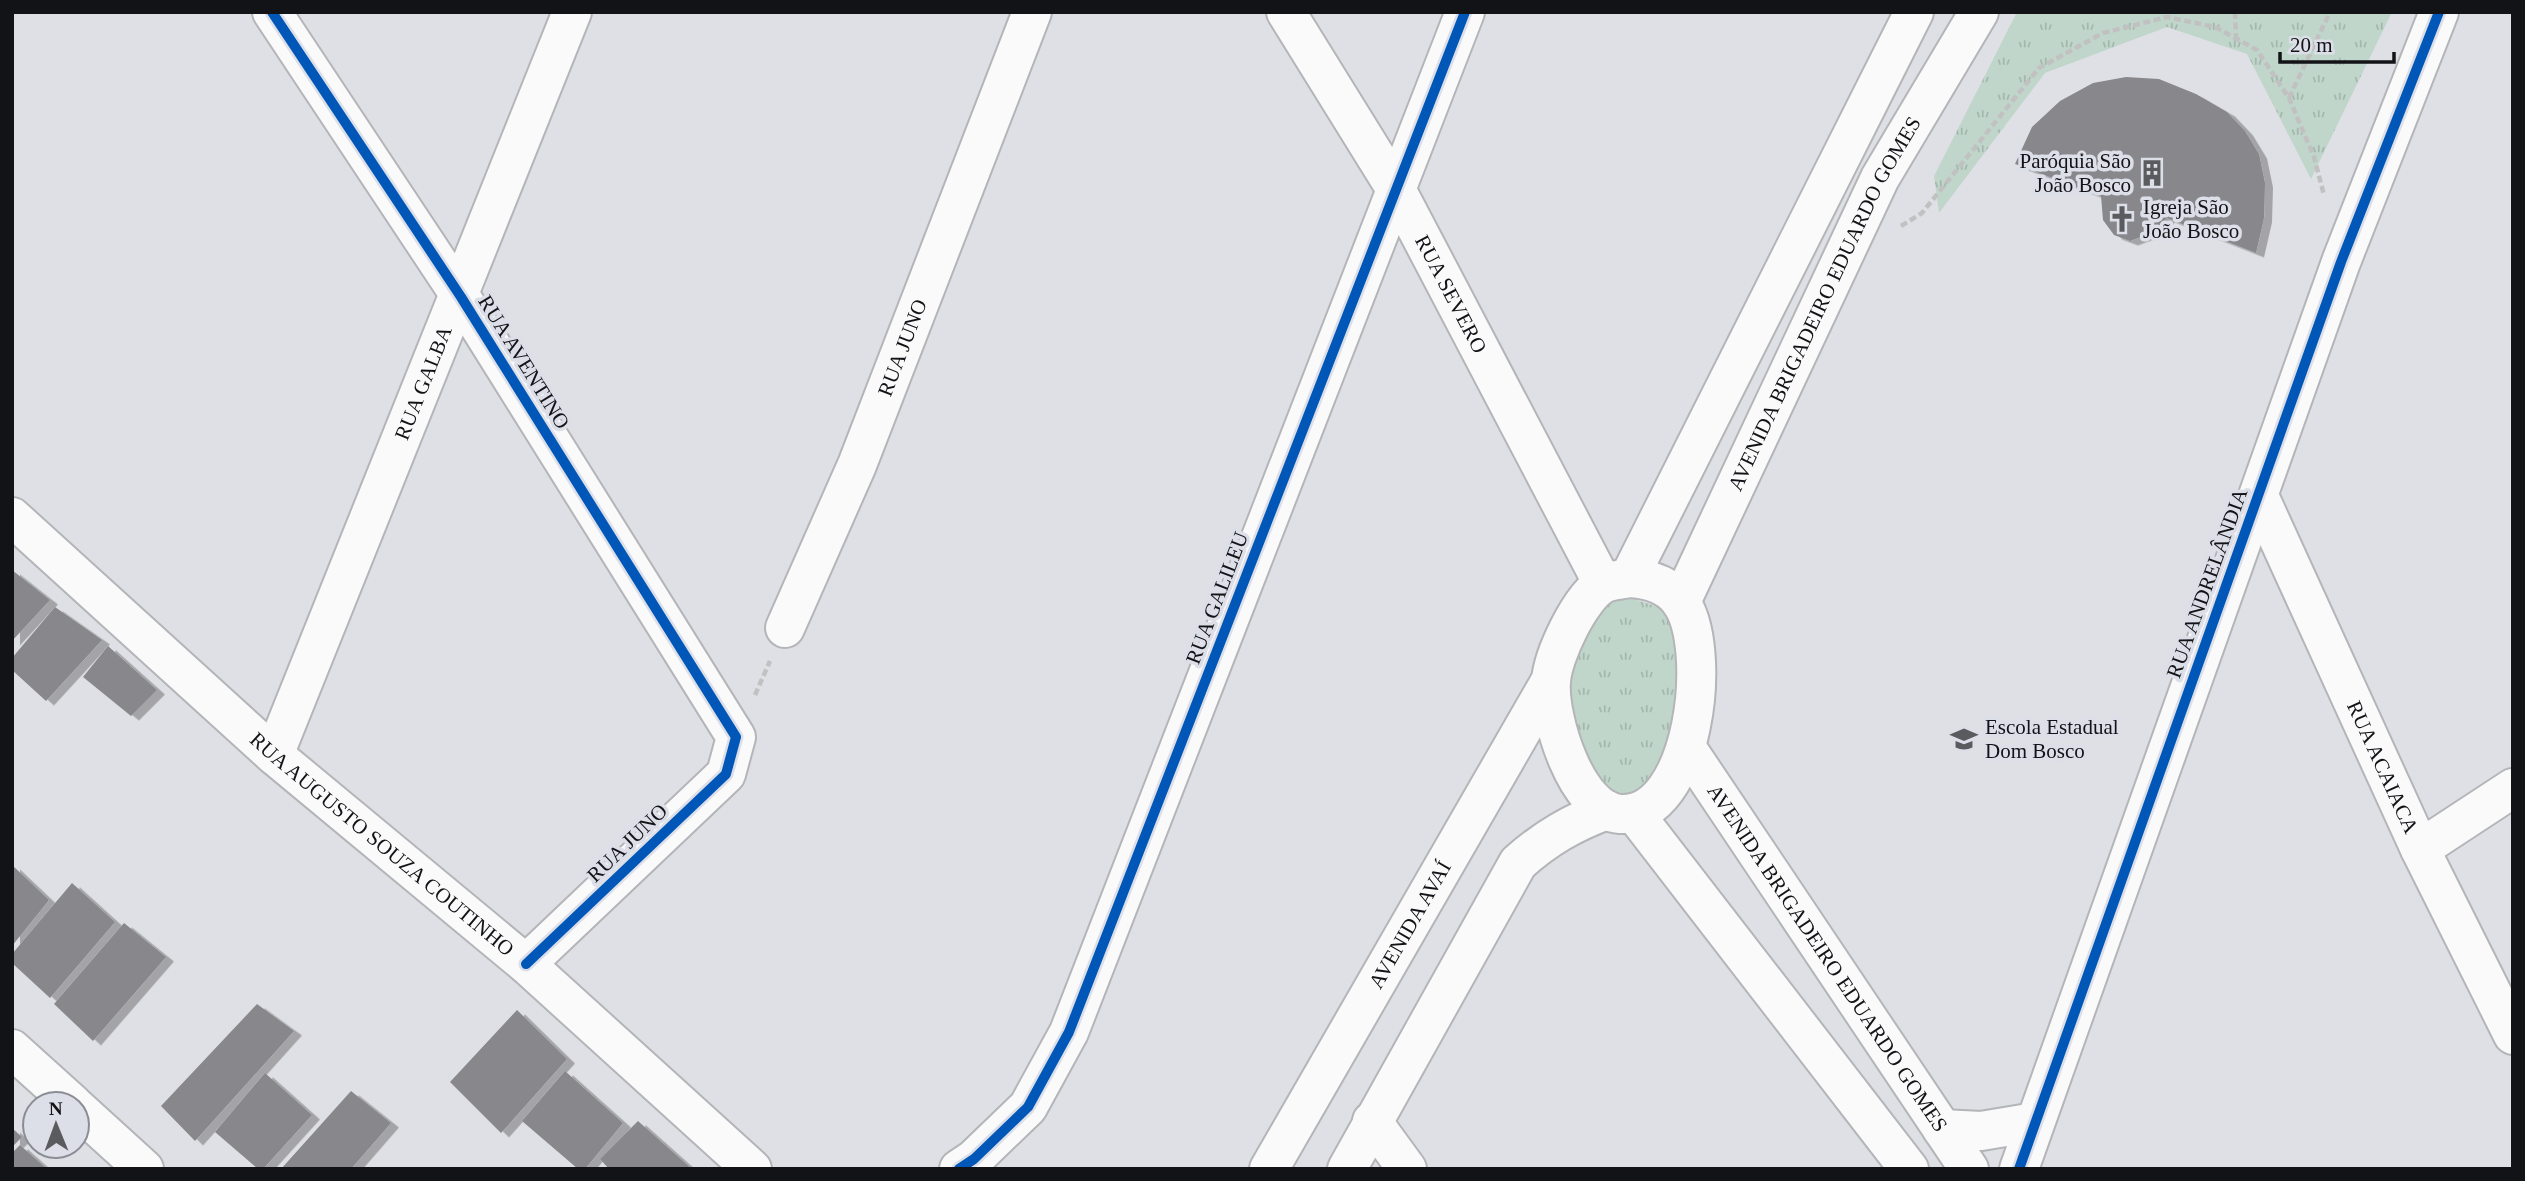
<svg xmlns="http://www.w3.org/2000/svg" width="2525" height="1181" font-family="Georgia,serif">
<style>
.grass{fill:url(#grass-tufts)}
.building{fill:#88888c;filter:url(#shadow)}
.lines{fill:none;stroke-linecap:round;stroke-linejoin:round}
.street-casing{stroke:#b4b5b8;stroke-width:42}
.secondary-casing{stroke:#b4b5b8;stroke-width:42}
.path{stroke:#c1c1c2;stroke-width:4.5;stroke-dasharray:7 3.5;stroke-linecap:butt}
.street{stroke:#fafafb;stroke-width:38}
.secondary{stroke:#fafafb;stroke-width:38}
.cycleway-casing{stroke:#dcdfe8;stroke-width:15}
.cycleway{stroke:#0057b8;stroke-width:10}
.labels{text-anchor:middle;dominant-baseline:central;stroke-width:7;stroke-linejoin:round;paint-order:stroke}
.poi-label{font-size:21px;fill:#121316;stroke:#dcdfe8;text-anchor:start}
.street-label{font-size:21px;fill:#121316;stroke:#dcdfe8}
</style>
<defs>
<pattern id="grass-tufts" width="24" height="20" patternUnits="userSpaceOnUse" patternTransform="scale(1.75)"><rect width="24" height="20" fill="#c0d6ca"/><path d="M3 7l-1-3M5 7V3M7 7l1-3M15 17l-1-3M17 17v-4M19 17l1-3" fill="none" stroke="#a4b7ad"/></pattern>
<filter id="shadow"><feDropShadow dx="8" dy="4.5" stdDeviation="0" flood-color="#0004"/></filter>
</defs>
<rect width="100%" height="100%" fill="#dfe0e5"/>
<path class="grass" d="M2017,12H2392L2311,179L2247,54L2167,27L2045,73L1939,213L1934,176Z
M1613,592L1667,610L1687,653L1691,731L1639,795L1612,805L1593,783L1559,687L1581,635Z"/>
<path class="building" d="M2126,77L2159,79L2196,94L2227,112L2245,131L2259,154L2265,183L2264,218L2256,253L2167,218L2154,232L2130,241L2114,235L2103,220L2101,196L2015,164L2032,127L2060,101L2093,83Z
M12,570L50,600L12,641Z
M55,607L102,640L46,701L12,670V658Z
M108,646L157,690L131,716L83,677Z
M12,865L49,900L12,946Z
M72,883L115,922L50,998L12,963V954Z
M124,923L166,957L93,1041L54,1004Z
M257,1004L294,1031L195,1141L161,1106Z
M517,1010L567,1059L501,1133L450,1082Z
M565,1071L623,1123L585,1169H578L522,1121Z
M265,1073L312,1115L263,1169H258L215,1132Z
M351,1091L391,1123L351,1169H281Z
M638,1121L692,1169H609L600,1159Z
M12,1128L22,1137L12,1147Z
M20,1145L47,1169H12V1153Z"/>
<g class="lines">
<defs>
<g id="street">
<path d="M272,12L461,297L736,737L726,774L526,964"/>
<path id="s1" d="M1286,12L1397,191L1603,584"/>
<path id="s2" d="M2259,496L2420,849L2513,1035"/>
<path id="s3" d="M12,517L274,755L526,964L752,1169"/>
<path id="s4" d="M785,628L857,465L1032,12"/>
<path id="s5" d="M274,755L572,12"/>
<path d="M2420,849L2513,788"/>
<path d="M12,1049L73,1104"/>
<path d="M77,1108L144,1169"/>
<path d="M1372,1121L1407,1169"/>
<path d="M1942,1129L1981,1131L2035,1122"/>
<path d="M959,1169L974,1159L1028,1107L1069,1032L1465,12"/>
<path d="M2019,1169L2341,262L2439,12"/>
</g>
<g id="secondary">
<path d="M1629,578L1914,12"/>
<path d="M1629,578C1649,579 1668,584 1680,601C1714,646 1695,819 1620,814C1576,811 1548,717 1551,681C1553,655 1580,597 1603,584C1610,580 1621,580 1629,578Z"/>
<path id="s6" d="M1681,602L1880,178L1979,12"/>
<path id="s7" d="M1686,747L1969,1169"/>
<path d="M1634,813L1909,1169"/>
<path id="s8" d="M1269,1169L1551,680"/>
<path d="M1347,1169L1518,863C1546,838 1572,823 1607,810"/>
</g>
</defs>
<use href="#street" class="street-casing"/>
<use href="#secondary" class="secondary-casing"/>
<path class="path" d="M2235,12L2236,38
M2289,98L2330,12
M1901,226L1922,213L2039,68L2103,33L2167,17L2215,27L2257,50L2289,98L2314,157L2324,195
M755,695L770,661"/>
<use href="#street" class="street"/>
<use href="#secondary" class="secondary"/>
<defs>
<path id="cycleway" d="M272,12L461,297L736,737L726,774L526,964
M959,1169L974,1159L1028,1107L1069,1032L1465,12
M2019,1169L2341,262L2439,12"/>
</defs>
<use href="#cycleway" class="cycleway-casing"/>
<use href="#cycleway" class="cycleway"/>
</g>
<defs>
<symbol id="building-bare" viewBox="-9 -9 18 18"><path d="M-4-6H4V6H1V3H-1V6H-4ZM-2.5-4.3h1.7v1.8h-1.7ZM.8-4.3h1.7v1.8H.8ZM-2.5-1h1.7V.8h-1.7ZM.8-1h1.7V.8H.8Z" fill="#5a5b5e" stroke="#dcdfe8" stroke-width="2.5" paint-order="stroke"/></symbol>
<symbol id="church-bare" viewBox="-9 -9 18 18"><path d="M-1.2-6h2.4v3.5h3.3v2.4h-3.3V6h-2.4V-.1h-3.3v-2.4h3.3Z" fill="#5a5b5e" stroke="#dcdfe8" stroke-width="2.5" paint-order="stroke"/></symbol>
<symbol id="school-bare" viewBox="-9 -9 18 18"><path d="M0-5L7-2L0 1L-7-2ZM-4 1L0 2.5L4 1V4Q0 6-4 4Z" fill="#5a5b5e" stroke="#dcdfe8" stroke-width="2.5" paint-order="stroke"/></symbol>
</defs>
<g fill-rule="evenodd">
<use href="#building-bare" x="2133" y="154" width="38" height="38"/>
<use href="#church-bare" x="2103" y="200" width="38" height="38"/>
<use href="#school-bare" x="1945" y="720" width="38" height="38"/>
</g>
<g class="labels">
<g class="poi-label">
<text x="2131" y="161" text-anchor="end">Paróquia São<tspan x="2131" dy="24">João Bosco</tspan></text>
<text x="2143" y="207">Igreja São<tspan x="2143" dy="24">João Bosco</tspan></text>
<text x="1985" y="727">Escola Estadual<tspan x="1985" dy="24">Dom Bosco</tspan></text>
</g>
<g class="street-label">
<text stroke="none"><textPath href="#s1" startOffset="327">RUA SEVERO</textPath></text>
<text stroke="none"><textPath href="#s6" startOffset="331">AVENIDA BRIGADEIRO EDUARDO GOMES</textPath></text>
<text stroke="none"><textPath href="#s4" startOffset="304">RUA JUNO</textPath></text>
<text transform="translate(524 362) rotate(58)">RUA AVENTINO</text>
<text stroke="none"><textPath href="#s5" startOffset="401">RUA GALBA</textPath></text>
<text transform="translate(2207 583) rotate(-70)">RUA ANDRELÂNDIA</text>
<text transform="translate(1217 598) rotate(-69)">RUA GALILEU</text>
<text stroke="none"><textPath href="#s2" startOffset="298">RUA ACAIACA</textPath></text>
<text stroke="none"><textPath href="#s3" startOffset="494">RUA AUGUSTO SOUZA COUTINHO</textPath></text>
<text transform="translate(627 843) rotate(-44)">RUA JUNO</text>
<text stroke="none"><textPath href="#s8" startOffset="282">AVENIDA AVAÍ</textPath></text>
<text stroke="none"><textPath href="#s7" startOffset="254">AVENIDA BRIGADEIRO EDUARDO GOMES</textPath></text>
</g>
</g>
<rect width="2525" height="1181" fill="none" stroke="#121316" stroke-width="28"/>
<g transform="translate(56 1125) rotate(359)"><circle r="33" fill="#dcdfe8" stroke="#8b8d94" stroke-width="2"/>
<path d="M0-5L12 26L0 18L-12 26Z" fill="#5a5b5e"/>
<text y="-10" font-size="19" font-weight="bold" text-anchor="middle" fill="#121316">N</text>
</g>
<path d="M2280 52v10h114v-10" fill="none" stroke="#121316" stroke-width="3.5"/>
<text x="2290" y="52" font-size="21" fill="#121316" stroke="#dcdfe8" stroke-width="5" paint-order="stroke">20 m</text>
</svg>
